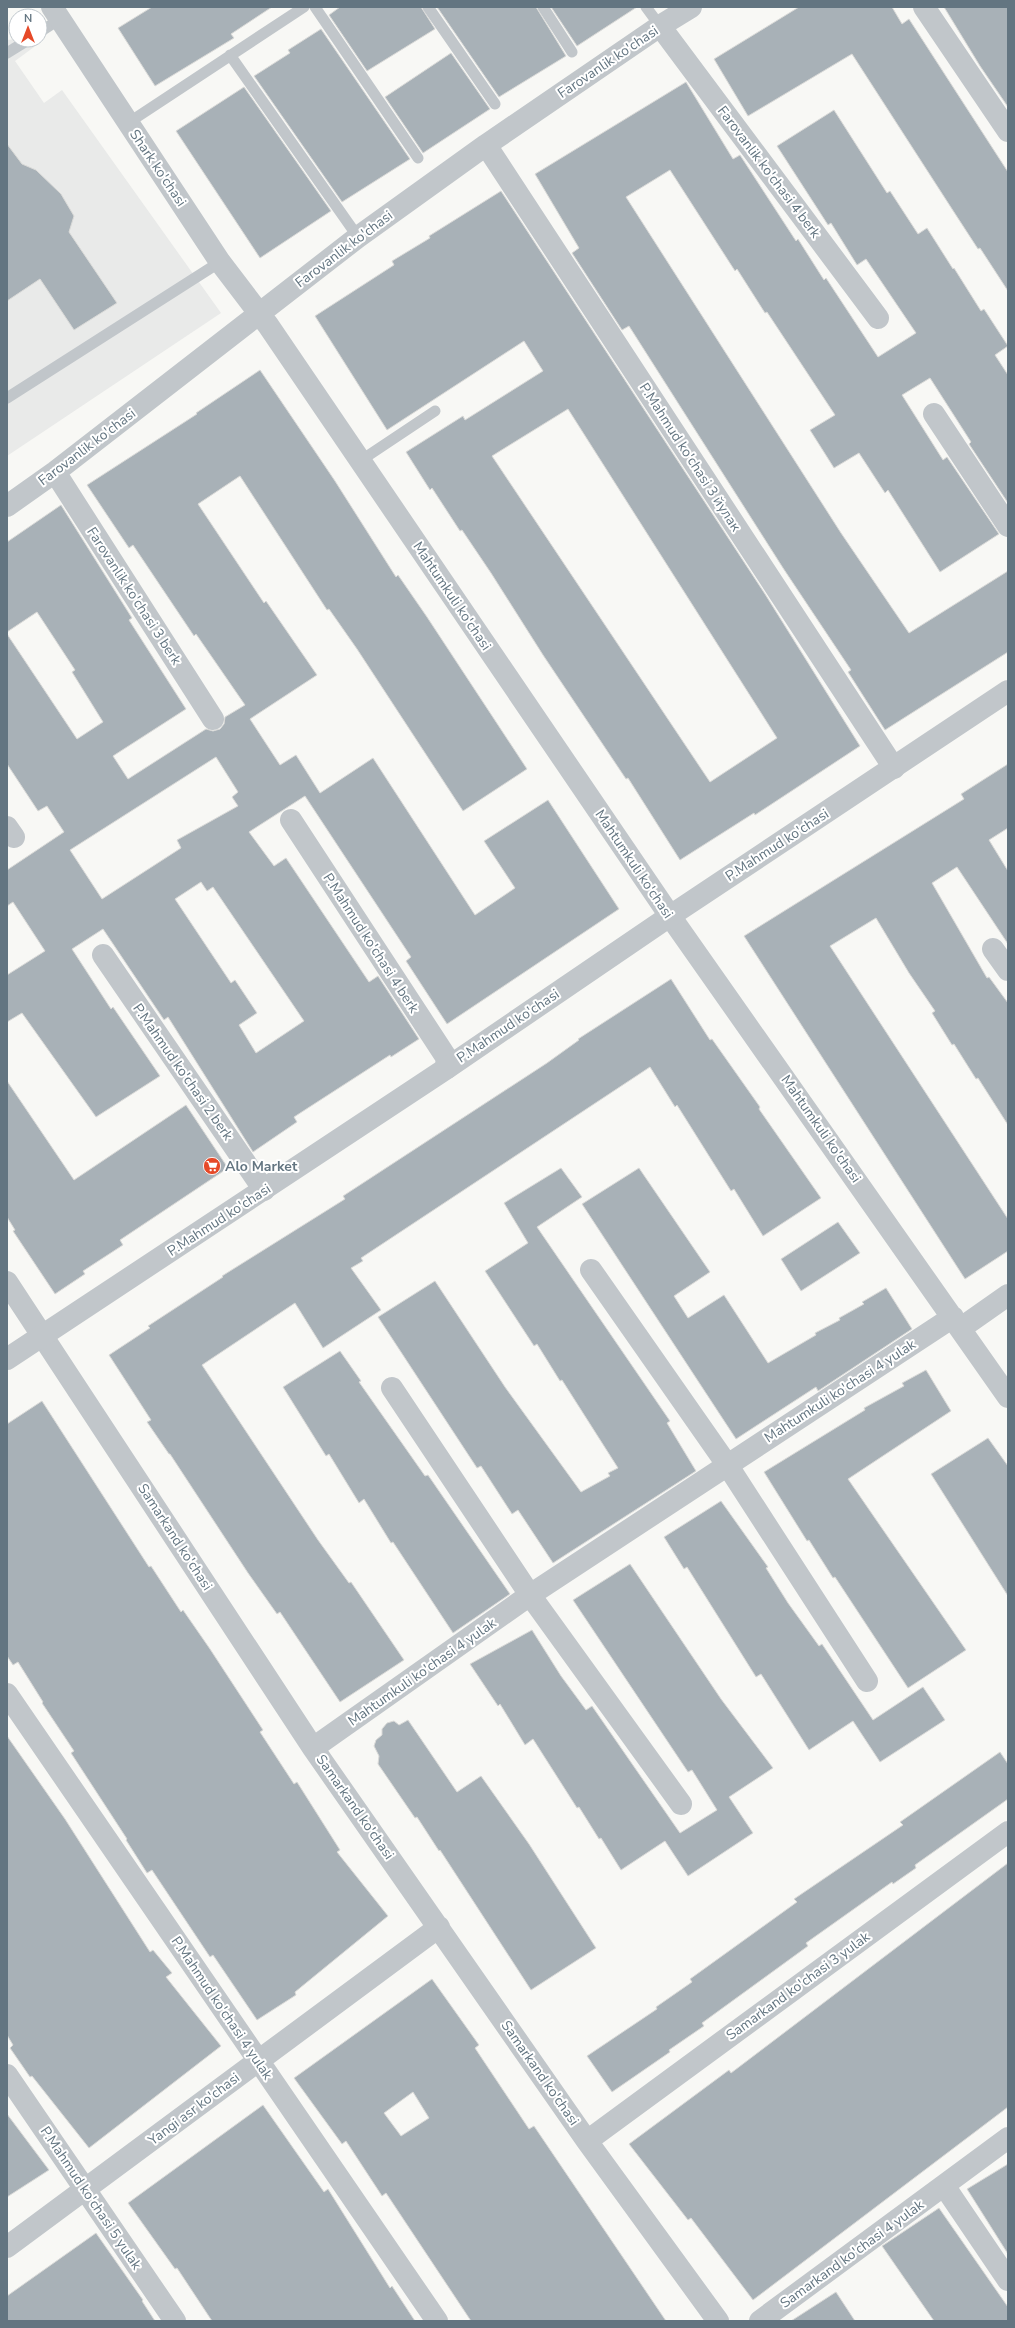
<svg xmlns="http://www.w3.org/2000/svg" width="1015" height="2328" font-family="'Nunito Sans',sans-serif">
<style>
.built{fill:#e9eae9}
.building{fill:#a8b1b7;stroke:#dadad8;fill-rule:evenodd}
.lines{fill:none;stroke-linecap:round;stroke-linejoin:round}
.service{stroke:#c1c6ca;stroke-width:11}
.minor{stroke:#c1c6ca;stroke-width:22}
.tertiary{stroke:#c1c6ca;stroke-width:22}
.labels{text-anchor:middle;dominant-baseline:central;stroke-width:4;stroke-linejoin:round;paint-order:stroke}
.street-label{font-size:14px;fill:#637581;stroke:#fff}
.poi-label{font-size:14px;font-weight:bold;fill:#637581;stroke:#fff;text-anchor:start}
</style>
<rect width="100%" height="100%" fill="#f8f8f5"/>
<path class="built" d="M16,39L28,40L34,47L15,61L44,103L62,90L221,313L7,456V40Z"/>
<path class="building" d="M152,7H272L231,34L234,38L155,86L118,28Z
M340,7H421L435,29L367,71L329,15Z
M437,7H536L566,56L499,97Z
M551,7H637L577,46Z
M799,7H892L902,24L909,19L1008,172V291L980,248L978,249L952,209L852,54L748,116L714,59Z
M944,7H1008V107L980,66Z
M321,29L410,159L342,202L254,76L290,53L288,50Z
M451,53L490,109L423,153L385,97Z
M686,82L733,159L740,155L796,241L798,239L824,280L826,278L878,357L916,333L866,259L857,265L831,223L828,225L777,146L834,110L887,193L890,191L918,234L927,228L953,269L954,268L981,311L984,309L1008,346L995,355L1008,375V503L969,444L971,442L930,378L902,395L943,460L947,457L999,534L940,572L888,490L885,493L859,453L834,468L810,430L835,415L767,312L765,313L737,269L735,271L670,170L626,197L841,533L909,633L1008,571V652L885,730L848,672L851,670L783,568L629,326L622,330L572,253L579,248L535,174Z
M244,87L331,211L260,258L176,131Z
M7,144L22,164L36,170L61,194L74,216L69,232L117,303L74,330L40,279L7,301Z
M501,191L765,594L860,746L755,815L754,813L680,860L628,778L626,779L543,655L491,573L462,530L460,531L432,488L430,490L406,452L463,416L465,420L543,371L524,341L387,430L315,316L394,265L392,261L430,238L429,236ZM568,409L777,738L710,782L492,456Z
M260,370L335,481L396,577L398,575L427,617L527,769L463,811L357,649L329,609L327,610L240,476L198,504L264,603L266,601L317,675L250,719L280,765L296,755L320,793L373,758L475,915L515,888L484,841L548,800L619,909L447,1024L406,961L411,957L305,796L249,832L274,866L286,858L369,982L378,976L419,1039L391,1057L390,1055L294,1117L297,1122L253,1152L168,1017L164,1020L103,929L72,949L111,1009L113,1007L160,1076L96,1117L22,1013L7,1022V975L45,951L13,902L7,906V870L64,832L47,806L38,811L7,764V634L77,739L103,722L72,672L75,670L37,612L7,632V542L61,505L132,618L129,620L186,709L113,756L128,779L206,729L213,731L220,729L224,724L225,717L245,705L196,634L194,636L133,545L129,548L87,485L197,414L196,413ZM216,757L238,792L232,797L238,806L177,840L181,848L102,899L70,850ZM201,882L207,891L213,887L304,1021L256,1053L239,1025L257,1013L235,980L231,983L175,899Z
M1008,764V828L989,840L1008,871V944L957,867L932,883L987,978L989,977L1008,1003V1125L978,1078L976,1079L954,1044L952,1045L932,1013L935,1011L909,973L876,918L830,946L1008,1219V1251L965,1279L744,936L964,799L961,794Z
M671,979L710,1040L712,1039L760,1107L759,1109L821,1198L763,1236L734,1189L731,1191L677,1105L675,1107L650,1067L361,1258L363,1261L351,1268L381,1310L323,1348L295,1303L202,1365L318,1540L349,1583L351,1582L404,1660L340,1702L280,1612L277,1614L248,1573L170,1454H169L147,1422L151,1420L109,1355L150,1328L148,1326L223,1277L222,1276L345,1199L343,1196L547,1063L579,1040L578,1039Z
M7,1081L74,1180L186,1105L228,1168L120,1240L123,1245L83,1271L85,1274L55,1294L13,1231L15,1230L7,1217Z
M561,1168L582,1197L537,1227L670,1421L667,1423L696,1471L553,1563L518,1510L512,1514L481,1466L477,1468L378,1317L435,1281L505,1387L581,1492L610,1476L608,1473L618,1468L562,1380L560,1381L537,1344L534,1346L485,1271L528,1243L504,1203Z
M639,1168L710,1272L674,1296L688,1318L724,1295L768,1363L816,1335L815,1333L840,1320L839,1318L864,1304L862,1302L886,1288L912,1329L818,1391L816,1387L736,1439L582,1204Z
M838,1222L860,1253L801,1291L781,1259Z
M340,1351L361,1381L359,1382L425,1476L428,1475L510,1594L453,1633L393,1542L391,1543L364,1499L359,1503L329,1454L326,1456L283,1387Z
M926,1370L951,1411L848,1479L966,1650L908,1688L835,1577L833,1578L809,1540L807,1541L764,1472L865,1410L864,1408L904,1386L902,1383Z
M42,1401L149,1567L151,1566L181,1612L183,1610L210,1649L263,1730L260,1732L294,1784L297,1782L340,1850L337,1852L388,1916L295,1992L296,1995L257,2020L213,1955L210,1957L152,1870L147,1873L126,1840L127,1839L71,1753L74,1751L42,1703L43,1702L18,1662L13,1665L7,1656V1424Z
M988,1438L1008,1466V1596L931,1474Z
M721,1501L768,1567L766,1568L788,1603L819,1646L822,1644L873,1720L923,1687L945,1720L880,1762L853,1721L809,1750L761,1674L756,1677L687,1567L684,1569L664,1537Z
M630,1564L721,1699L773,1768L729,1797L753,1833L688,1876L665,1841L621,1870L601,1838L599,1839L579,1807L577,1808L533,1739L525,1745L500,1704L498,1706L470,1664L532,1630L561,1676L586,1710L592,1706L680,1833L717,1810L692,1770L688,1772L573,1600Z
M408,1720L457,1792L481,1776L529,1844L596,1948L531,1990L440,1850L439,1851L417,1817L415,1818L378,1764L379,1756L374,1746L376,1740L382,1735V1729L387,1723L394,1721L399,1725Z
M7,1736L65,1819L150,1952L153,1950L172,1973L166,1977L221,2046L89,2148L32,2076L30,2077L10,2048L13,2045L7,2035Z
M1000,1752L1008,1764V1799L915,1865L916,1868L893,1884L892,1882L806,1943L808,1946L702,2023L704,2026L669,2050L670,2052L612,2092L587,2056L657,2009L656,2007L692,1982L690,1979L797,1902L794,1899L903,1825L900,1822Z
M1008,1863V2107L753,2300L691,2218L688,2220L629,2144L729,2070L731,2073Z
M432,1979L479,2045L475,2048L529,2129L534,2126L666,2321H471L386,2193L382,2196L346,2141L342,2144L294,2078ZM413,2092L429,2118L401,2136L384,2113Z
M263,2105L324,2192L328,2189L390,2288L392,2286L415,2321H212L177,2268L175,2269L128,2203Z
M7,2114L49,2170L7,2197Z
M1008,2164V2254L967,2189Z
M939,2208L1008,2307V2321H934L882,2246Z
M96,2233L143,2300L142,2301L155,2321H7V2296Z
M836,2292L855,2321H791Z"/>
<g class="lines">
<path class="service" d="M315,7L418,158
M428,7L495,104
M543,7L572,52
M646,7L660,26
M40,32L60,19
M7,53L28,40
M230,55L358,237
M128,123L304,7
M7,398L220,262
M360,461L435,411"/>
<path class="minor" d="M52,7L220,262L268,325L670,916L1008,1397
M924,7L1008,131
M660,26L878,318
M486,145L894,768
M934,414L1008,526
M55,472L213,719
M7,506L55,472L358,237L486,145L660,26L691,7
M291,820L446,1057L447,1068
M7,827L14,837
M993,949L1008,970
M103,955L264,1190
M591,1270L728,1466L867,1681
M7,1282L313,1748L587,2141L718,2321
M961,1328L1008,1295
M392,1388L530,1595L681,1804
M7,1694L437,2321
M313,1748L530,1595L953,1317
M7,2075L175,2321
M587,2141L1008,1832
M945,2187L1008,2280
M7,2247L439,1927
M760,2321L1008,2138"/>
<path class="tertiary" d="M7,1359L447,1068L670,916L1008,691"/>
</g>
<defs>
<symbol id="supermarket-disc" viewBox="-11 -11 22 22"><circle r="9.5" fill="#e64928" stroke="#fff"/><path d="M-6-5.5h2.5l.6 2H6L4.5 2H-2.5L-4.4-4H-6ZM-1.5 3.2a1.3 1.3 0 1 0 .1 0ZM3 3.2a1.3 1.3 0 1 0 .1 0Z" fill="#fff"/></symbol>
</defs>
<g fill-rule="evenodd">
<use href="#supermarket-disc" x="202" y="1156" width="20" height="20"/>
</g>
<g class="labels">
<g class="street-label">
<text transform="translate(608 62) rotate(-34)">Farovanlik ko'chasi</text>
<text transform="translate(158 168) rotate(56)">Shark ko'chasi</text>
<text transform="translate(769 172) rotate(53)">Farovanlik ko'chasi 4 berk</text>
<text transform="translate(344 249) rotate(-37)">Farovanlik ko'chasi</text>
<text transform="translate(87 447) rotate(-37)">Farovanlik ko'chasi</text>
<text transform="translate(690 457) rotate(57)">P.Mahmud ko'chasi 3 йулак</text>
<text transform="translate(134 596) rotate(57)">Farovanlik ko'chasi 3 berk</text>
<text transform="translate(452 596) rotate(56)">Mahtumkuli ko'chasi</text>
<text transform="translate(777 845) rotate(-33)">P.Mahmud ko'chasi</text>
<text transform="translate(634 864) rotate(56)">Mahtumkuli ko'chasi</text>
<text transform="translate(371 943) rotate(57)">P.Mahmud ko'chasi 4 berk</text>
<text transform="translate(508 1026) rotate(-34)">P.Mahmud ko'chasi</text>
<text transform="translate(183 1072) rotate(55)">P.Mahmud ko'chasi 2 berk</text>
<text transform="translate(821 1129) rotate(55)">Mahtumkuli ko'chasi</text>
<text transform="translate(219 1220) rotate(-33)">P.Mahmud ko'chasi</text>
<text transform="translate(840 1391) rotate(-33)">Mahtumkuli ko'chasi 4 yulak</text>
<text transform="translate(175 1537) rotate(57)">Samarkand ko'chasi</text>
<text transform="translate(422 1672) rotate(-35)">Mahtumkuli ko'chasi 4 yulak</text>
<text transform="translate(355 1807) rotate(55)">Samarkand ko'chasi</text>
<text transform="translate(798 1986) rotate(-36)">Samarkand ko'chasi 3 yulak</text>
<text transform="translate(222 2008) rotate(56)">P.Mahmud ko'chasi 4 yulak</text>
<text transform="translate(540 2073) rotate(55)">Samarkand ko'chasi</text>
<text transform="translate(194 2109) rotate(-37)">Yangi asr ko'chasi</text>
<text transform="translate(91 2198) rotate(56)">P.Mahmud ko'chasi 5 yulak</text>
<text transform="translate(852 2254) rotate(-36)">Samarkand ko'chasi 4 yulak</text>
</g>
<g class="poi-label">
<text x="225" y="1166">Alo Market</text>
</g>
</g>
<rect width="1015" height="2328" fill="none" stroke="#637581" stroke-width="16"/>
<g transform="translate(28 28)"><circle r="19" fill="#ffffff" stroke="#c1c8cd"/>
<path d="M0-3L7 15L0 10L-7 15Z" fill="#e64928"/>
<text y="-6" font-size="11" font-weight="bold" text-anchor="middle" fill="#637581">N</text>
</g>
</svg>
